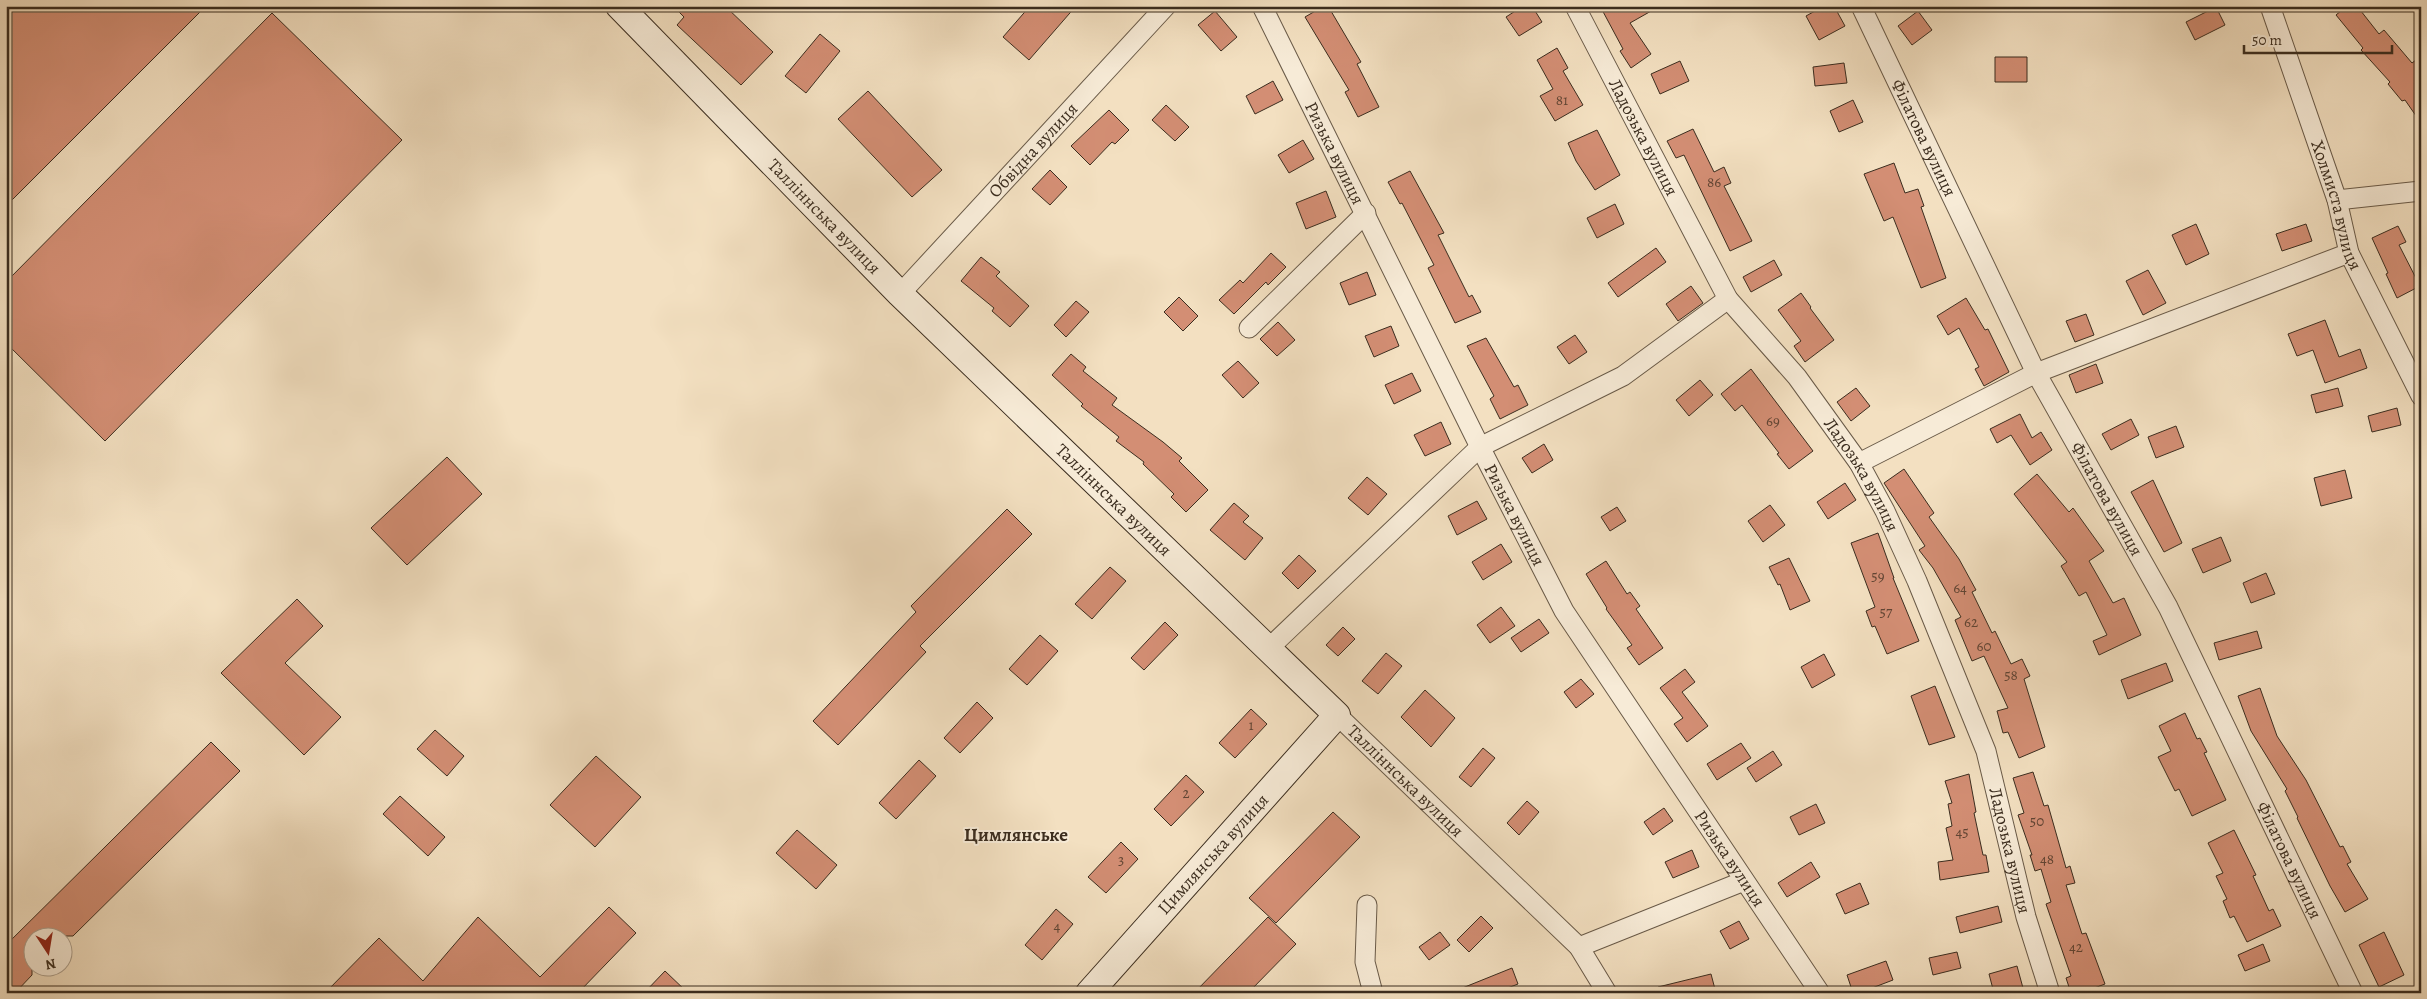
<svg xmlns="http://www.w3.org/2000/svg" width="2427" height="999" font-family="Alegreya,serif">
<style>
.building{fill:#d38e74;stroke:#3b2d1f}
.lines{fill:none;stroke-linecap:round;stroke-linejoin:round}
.street-casing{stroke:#695a48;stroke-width:21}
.secondary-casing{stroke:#3b2d1f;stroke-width:28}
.street{stroke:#f7ebd7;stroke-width:19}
.secondary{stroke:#f7ebd7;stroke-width:26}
.labels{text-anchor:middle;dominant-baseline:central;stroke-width:4;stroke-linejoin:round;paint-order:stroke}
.number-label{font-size:15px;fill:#614534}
.street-label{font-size:18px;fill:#3b2d1f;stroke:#f7ebd7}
.neighbourhood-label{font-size:19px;font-weight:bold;fill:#3b2d1f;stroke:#f7ebd7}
</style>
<rect width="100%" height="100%" fill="#f3e0c1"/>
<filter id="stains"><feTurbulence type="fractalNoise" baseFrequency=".004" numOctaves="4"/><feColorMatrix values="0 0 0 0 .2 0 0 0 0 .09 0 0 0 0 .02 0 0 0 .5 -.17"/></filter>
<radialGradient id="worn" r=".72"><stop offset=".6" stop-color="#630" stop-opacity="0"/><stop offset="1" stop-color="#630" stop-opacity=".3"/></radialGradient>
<path class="building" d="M6,6H206L6,206Z
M673,6H725L773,52L741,85L677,25L684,17Z
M1030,6H1076L1029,60L1003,37Z
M1324,6H1328L1361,62L1357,64L1379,107L1358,117L1345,92L1349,90L1305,17Z
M1523,6H1532L1542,22L1519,36L1506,17Z
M1600,6H1660L1630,23L1651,54L1631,68L1620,51L1623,49Z
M1824,6H1834L1845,26L1819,40L1806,16Z
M2347,6H2357L2379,34L2384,30L2412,63L2421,56V123L2405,100L2402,101L2388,84L2390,82L2361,50L2363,48L2336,15Z
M2216,7L2225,25L2195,40L2186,22Z
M1215,11L1237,37L1221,51L1198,25Z
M1918,11L1932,30L1912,45L1898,26Z
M272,13L402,140L105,441L6,343V282Z
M820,34L840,51L806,93L785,76Z
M1557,48L1568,68L1563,71L1583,105L1555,121L1540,96L1553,89L1537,60Z
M1995,57H2027V82H1995Z
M1680,61L1689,81L1660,94L1651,74Z
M1844,63L1847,83L1815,86L1813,67Z
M1273,81L1283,100L1255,114L1246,96Z
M868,91L942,170L912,197L838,119Z
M1853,100L1863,122L1839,132L1830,111Z
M1166,105L1189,127L1175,141L1152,120Z
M1109,110L1129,130L1115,144L1112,142L1090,165L1071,146Z
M1693,129L1714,172L1724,167L1731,183L1724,186L1752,241L1730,251L1684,155L1676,158L1667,141Z
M1597,130L1620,175L1595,190L1576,161L1568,143Z
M1303,140L1314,159L1289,173L1278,155Z
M1894,163L1905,193L1918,189L1924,206L1921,207L1946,278L1921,288L1893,217L1884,221L1864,174Z
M1050,170L1067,187L1050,205L1032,189Z
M1410,171L1444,233L1438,235L1469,297L1472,295L1481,312L1455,323L1428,268L1434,265L1402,203L1400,204L1388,182Z
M1326,191L1336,217L1306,229L1296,203Z
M1615,204L1624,224L1597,238L1587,218Z
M2196,224L2209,254L2186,265L2172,235Z
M2306,224L2312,241L2282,251L2276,234Z
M2398,226L2406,242L2399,245L2420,286L2397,298L2386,274L2388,273L2372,238Z
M1656,248L1666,262L1618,297L1608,283Z
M1271,253L1286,267L1268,285L1266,282L1234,314L1219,300L1240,280L1243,283Z
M981,257L1000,272L996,276L1029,306L1010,327L992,311L994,308L961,281Z
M1774,260L1782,275L1751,292L1743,277Z
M2148,270L2166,303L2143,315L2126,281Z
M1367,272L1376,295L1349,305L1340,283Z
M1691,286L1703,303L1678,321L1666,304Z
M1801,293L1811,307L1810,308L1834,340L1805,362L1794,346L1801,341L1778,310Z
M1179,297L1198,316L1183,331L1164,312Z
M1966,298L1985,330L1988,329L2009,372L1984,386L1975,369L1979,367L1959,328L1948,335L1937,316Z
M1076,301L1089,312L1066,337L1054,325Z
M2086,314L2094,335L2075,342L2066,321Z
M2325,320L2339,357L2360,349L2367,368L2325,383L2313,350L2297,356L2288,334Z
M1278,322L1295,340L1277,356L1260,339Z
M1391,326L1399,346L1374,357L1365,336Z
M1575,335L1587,352L1569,364L1557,347Z
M1486,338L1514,387L1518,385L1528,405L1500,419L1490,399L1494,396L1467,346Z
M1071,354L1086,367L1083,371L1117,398L1112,405L1163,442L1182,458L1179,461L1208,490L1186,512L1171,497L1174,494L1143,464L1144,462L1116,441L1119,437L1081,406L1083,404L1052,375Z
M1238,361L1259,383L1243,398L1222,375Z
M2096,364L2103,383L2076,393L2069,375Z
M1751,369L1813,451L1789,469L1777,454L1779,453L1742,405L1735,411L1721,394Z
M1412,373L1421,391L1394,404L1385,385Z
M1700,380L1713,395L1689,416L1676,400Z
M1856,388L1870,406L1851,421L1837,402Z
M2338,388L2343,406L2316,413L2311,395Z
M2397,408L2401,425L2372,432L2368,416Z
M2020,414L2032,438L2041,432L2052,450L2030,465L2011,435L1997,443L1990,429Z
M2131,419L2139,435L2111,450L2102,434Z
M1441,422L1451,444L1425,456L1414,435Z
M2176,426L2184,447L2156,458L2148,437Z
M1544,444L1553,460L1532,473L1522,458Z
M447,457L482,494L407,565L371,528Z
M1904,469L1934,513L1929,517L1959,559L1976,590L1972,592L1992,633L1995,631L2011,664L2022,659L2030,676L2024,679L2045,747L2019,758L2008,732L2003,733L1997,711L2008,708L1984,656L1972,661L1955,620L1961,617L1933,568L1919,550L1925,546L1884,483Z
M2345,470L2352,498L2321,506L2314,478Z
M2037,474L2069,512L2073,508L2104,551L2089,561L2113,603L2124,598L2141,635L2099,655L2093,641L2107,635L2086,592L2079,596L2061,566L2067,562L2014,494Z
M1367,477L1387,494L1368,515L1348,498Z
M2153,480L2182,543L2164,552L2131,492Z
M1845,483L1856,500L1828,519L1817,502Z
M1477,501L1487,519L1457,535L1448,516Z
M1234,503L1249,516L1243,522L1263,538L1245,560L1210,530Z
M1770,505L1785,525L1763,542L1748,521Z
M1617,507L1626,521L1610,531L1601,517Z
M1007,509L1032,534L920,646L926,652L838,745L813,721L916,612L911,606Z
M1878,533L1894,578H1893L1919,641L1887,654L1875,626L1872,627L1866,611L1875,607L1851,543Z
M2221,537L2231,561L2203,573L2192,549Z
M1501,544L1512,562L1483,580L1472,562Z
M1299,555L1316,571L1298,589L1282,573Z
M1789,558L1810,601L1790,610L1780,584L1778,585L1769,567Z
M1606,561L1627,594L1630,592L1640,606L1636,609L1663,648L1639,665L1627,648L1632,645L1606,609L1607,608L1586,574Z
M1110,567L1126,581L1092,619L1075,604Z
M2266,573L2275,594L2251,603L2243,583Z
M297,599L323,626L285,663L341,717L304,755L221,673Z
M1501,607L1515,626L1490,643L1477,625Z
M1539,619L1549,633L1521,652L1511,638Z
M1165,622L1178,635L1144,670L1131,658Z
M1343,627L1355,639L1338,656L1326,645Z
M2257,631L2262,648L2219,660L2214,643Z
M1040,635L1058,651L1027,685L1009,669Z
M1386,653L1402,666L1378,694L1362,681Z
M1824,654L1835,675L1812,688L1801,667Z
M2166,663L2173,681L2128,699L2121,680Z
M1685,669L1695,682L1682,692L1708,726L1687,742L1674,724L1683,718L1660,688Z
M1581,679L1594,694L1576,708L1564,692Z
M1935,686L1955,737L1929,745L1911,696Z
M2260,688L2277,736L2306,780L2340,847L2343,846L2351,862L2347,864L2368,899L2345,912L2330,886L2297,818L2298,817L2285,791L2287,789L2251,731L2238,696Z
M1425,690L1455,718L1431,747L1401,717Z
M977,702L993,718L960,753L944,738Z
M1251,709L1267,724L1235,758L1219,743Z
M2185,713L2197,739L2200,738L2207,752L2204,753L2226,800L2192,816L2179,789L2175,791L2158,757L2171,751L2159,726Z
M435,730L464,756L447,776L417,749Z
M211,742L240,771L73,936H32V975L15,993H6V945Z
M1741,743L1751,758L1717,780L1707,764Z
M1483,748L1495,758L1471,787L1459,777Z
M1773,751L1782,765L1756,782L1747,768Z
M596,756L641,797L595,847L550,805Z
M919,760L936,776L896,819L879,803Z
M2033,772L2044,806L2048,805L2066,868L2070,866L2075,883L2066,885L2082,934L2086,933L2105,984L2081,993H2071L2066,978L2071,976L2046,904L2051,902L2041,869L2035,871L2030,855H2032L2018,815L2024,813L2013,778Z
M1969,774L1976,812L1974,813L1983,855H1986L1989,872L1940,880L1938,862L1953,860L1946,828L1952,826L1948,804L1952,803L1945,781Z
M1186,775L1204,792L1171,826L1154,809Z
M400,796L445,837L428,856L383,814Z
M1527,801L1539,812L1519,835L1507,823Z
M1816,804L1825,823L1799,835L1790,817Z
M1664,808L1673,821L1653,835L1644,822Z
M1333,812L1360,837L1276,923L1249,898Z
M797,830L837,865L816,889L776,853Z
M2234,830L2256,875L2253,876L2269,911L2273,909L2281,926L2247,942L2234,916L2230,918L2223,901L2227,899L2216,876L2223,873L2208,843Z
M1121,842L1138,859L1106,893L1088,877Z
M1692,850L1699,867L1673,878L1665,862Z
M1811,862L1820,877L1787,897L1778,883Z
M1860,883L1869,904L1845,914L1836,894Z
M1998,906L2002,922L1960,933L1956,917Z
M609,907L636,933L578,993H325L379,938L423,981L478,917L540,977Z
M1056,909L1073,924L1042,960L1025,945Z
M1481,916L1493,928L1469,952L1457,940Z
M1268,917L1296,944L1248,993H1194Z
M1739,921L1749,939L1730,949L1720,931Z
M1440,932L1450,945L1429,960L1419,947Z
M2384,932L2404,975L2379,987L2359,945Z
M2263,944L2270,961L2245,971L2238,955Z
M1957,952L1961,968L1933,975L1929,958Z
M1886,961L1893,980L1859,993H1853L1847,975Z
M2017,966L2023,988L2006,993H1994L1989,974Z
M1512,968L1518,984L1495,993H1450Z
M665,971L688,993H644Z
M1711,974L1716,993H1659L1658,987Z"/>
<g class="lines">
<defs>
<g id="street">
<path id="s1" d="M1262,6L1480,447L1564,611L1820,993"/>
<path id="s2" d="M1575,6L1728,299L1797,377L1859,463L1885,511L1917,581L1986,751L2026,917L2050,993"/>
<path id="s3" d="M1861,6L2036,373L2168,607L2353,993"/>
<path id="s4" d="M2270,6L2337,200L2349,253L2421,396"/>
<path d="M2337,200L2421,191"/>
<path id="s5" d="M900,294L1166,6"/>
<path d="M1249,328L1366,213"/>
<path d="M1859,463L2036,373L2349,253"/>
<path d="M1268,649L1480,447L1623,376L1728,299"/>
<path id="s6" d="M1337,715L1579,947L1607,993"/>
<path d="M1367,905L1365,962L1373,993"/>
<path d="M1579,947L1744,881"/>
</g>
<g id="secondary">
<path id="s7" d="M619,6L900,294L1337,715L1089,993"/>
</g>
</defs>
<use href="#street" class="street-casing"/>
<use href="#secondary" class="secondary-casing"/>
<use href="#street" class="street"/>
<use href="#secondary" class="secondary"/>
</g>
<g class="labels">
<g class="number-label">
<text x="1562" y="100">81</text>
<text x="1714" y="182">86</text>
<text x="1773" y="421">69</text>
<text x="1878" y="576">59</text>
<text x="1960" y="588">64</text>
<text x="1886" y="612">57</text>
<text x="1971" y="622">62</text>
<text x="1984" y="646">60</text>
<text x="2011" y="675">58</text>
<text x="1251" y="725">1</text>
<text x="1186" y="793">2</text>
<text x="2037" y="821">50</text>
<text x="1962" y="832">45</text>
<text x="2047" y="859">48</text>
<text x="1121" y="860">3</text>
<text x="1057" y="926">4</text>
<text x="2076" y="947">42</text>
</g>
<g class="street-label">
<text stroke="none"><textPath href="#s2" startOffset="148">Ладозька вулиця</textPath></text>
<text stroke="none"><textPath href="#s3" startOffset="146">Філатова вулиця</textPath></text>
<text stroke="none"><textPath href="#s5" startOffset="196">Обвідна вулиця</textPath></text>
<text stroke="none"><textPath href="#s1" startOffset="164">Ризька вулиця</textPath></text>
<text stroke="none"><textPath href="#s4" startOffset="210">Холмиста вулиця</textPath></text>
<text stroke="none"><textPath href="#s7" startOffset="294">Талліннська вулиця</textPath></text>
<text stroke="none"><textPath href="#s2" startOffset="552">Ладозька вулиця</textPath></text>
<text stroke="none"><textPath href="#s3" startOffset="551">Філатова вулиця</textPath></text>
<text stroke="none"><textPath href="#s7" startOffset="699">Талліннська вулиця</textPath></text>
<text stroke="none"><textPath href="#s1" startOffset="568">Ризька вулиця</textPath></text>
<text stroke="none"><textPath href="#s6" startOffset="95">Талліннська вулиця</textPath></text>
<text stroke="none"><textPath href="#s2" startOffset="958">Ладозька вулиця</textPath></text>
<text transform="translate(1213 854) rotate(-48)">Цимлянська вулиця</text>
<text stroke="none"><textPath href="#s1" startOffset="974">Ризька вулиця</textPath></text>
<text stroke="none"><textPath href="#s3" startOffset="956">Філатова вулиця</textPath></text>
</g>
<g class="neighbourhood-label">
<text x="1016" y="835">Цимлянське</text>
</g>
</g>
<rect width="2427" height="999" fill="none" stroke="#f3e0c1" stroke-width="25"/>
<rect x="8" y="8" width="2412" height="984" fill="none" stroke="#3b2d1f" stroke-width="2.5"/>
<rect x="12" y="12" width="2402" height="974" fill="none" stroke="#3b2d1f"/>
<g transform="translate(48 952) rotate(168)"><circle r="24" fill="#f7ebd7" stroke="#ac9f8d"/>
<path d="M0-4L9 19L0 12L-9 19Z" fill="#8f2418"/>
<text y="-8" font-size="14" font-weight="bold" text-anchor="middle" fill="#3b2d1f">N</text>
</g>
<path d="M2244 45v8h148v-8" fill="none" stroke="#3b2d1f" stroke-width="2.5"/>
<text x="2252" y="45" font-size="15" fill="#3b2d1f" stroke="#f7ebd7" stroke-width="4" paint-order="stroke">50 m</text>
<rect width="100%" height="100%" filter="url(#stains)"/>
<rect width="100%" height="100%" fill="url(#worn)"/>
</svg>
